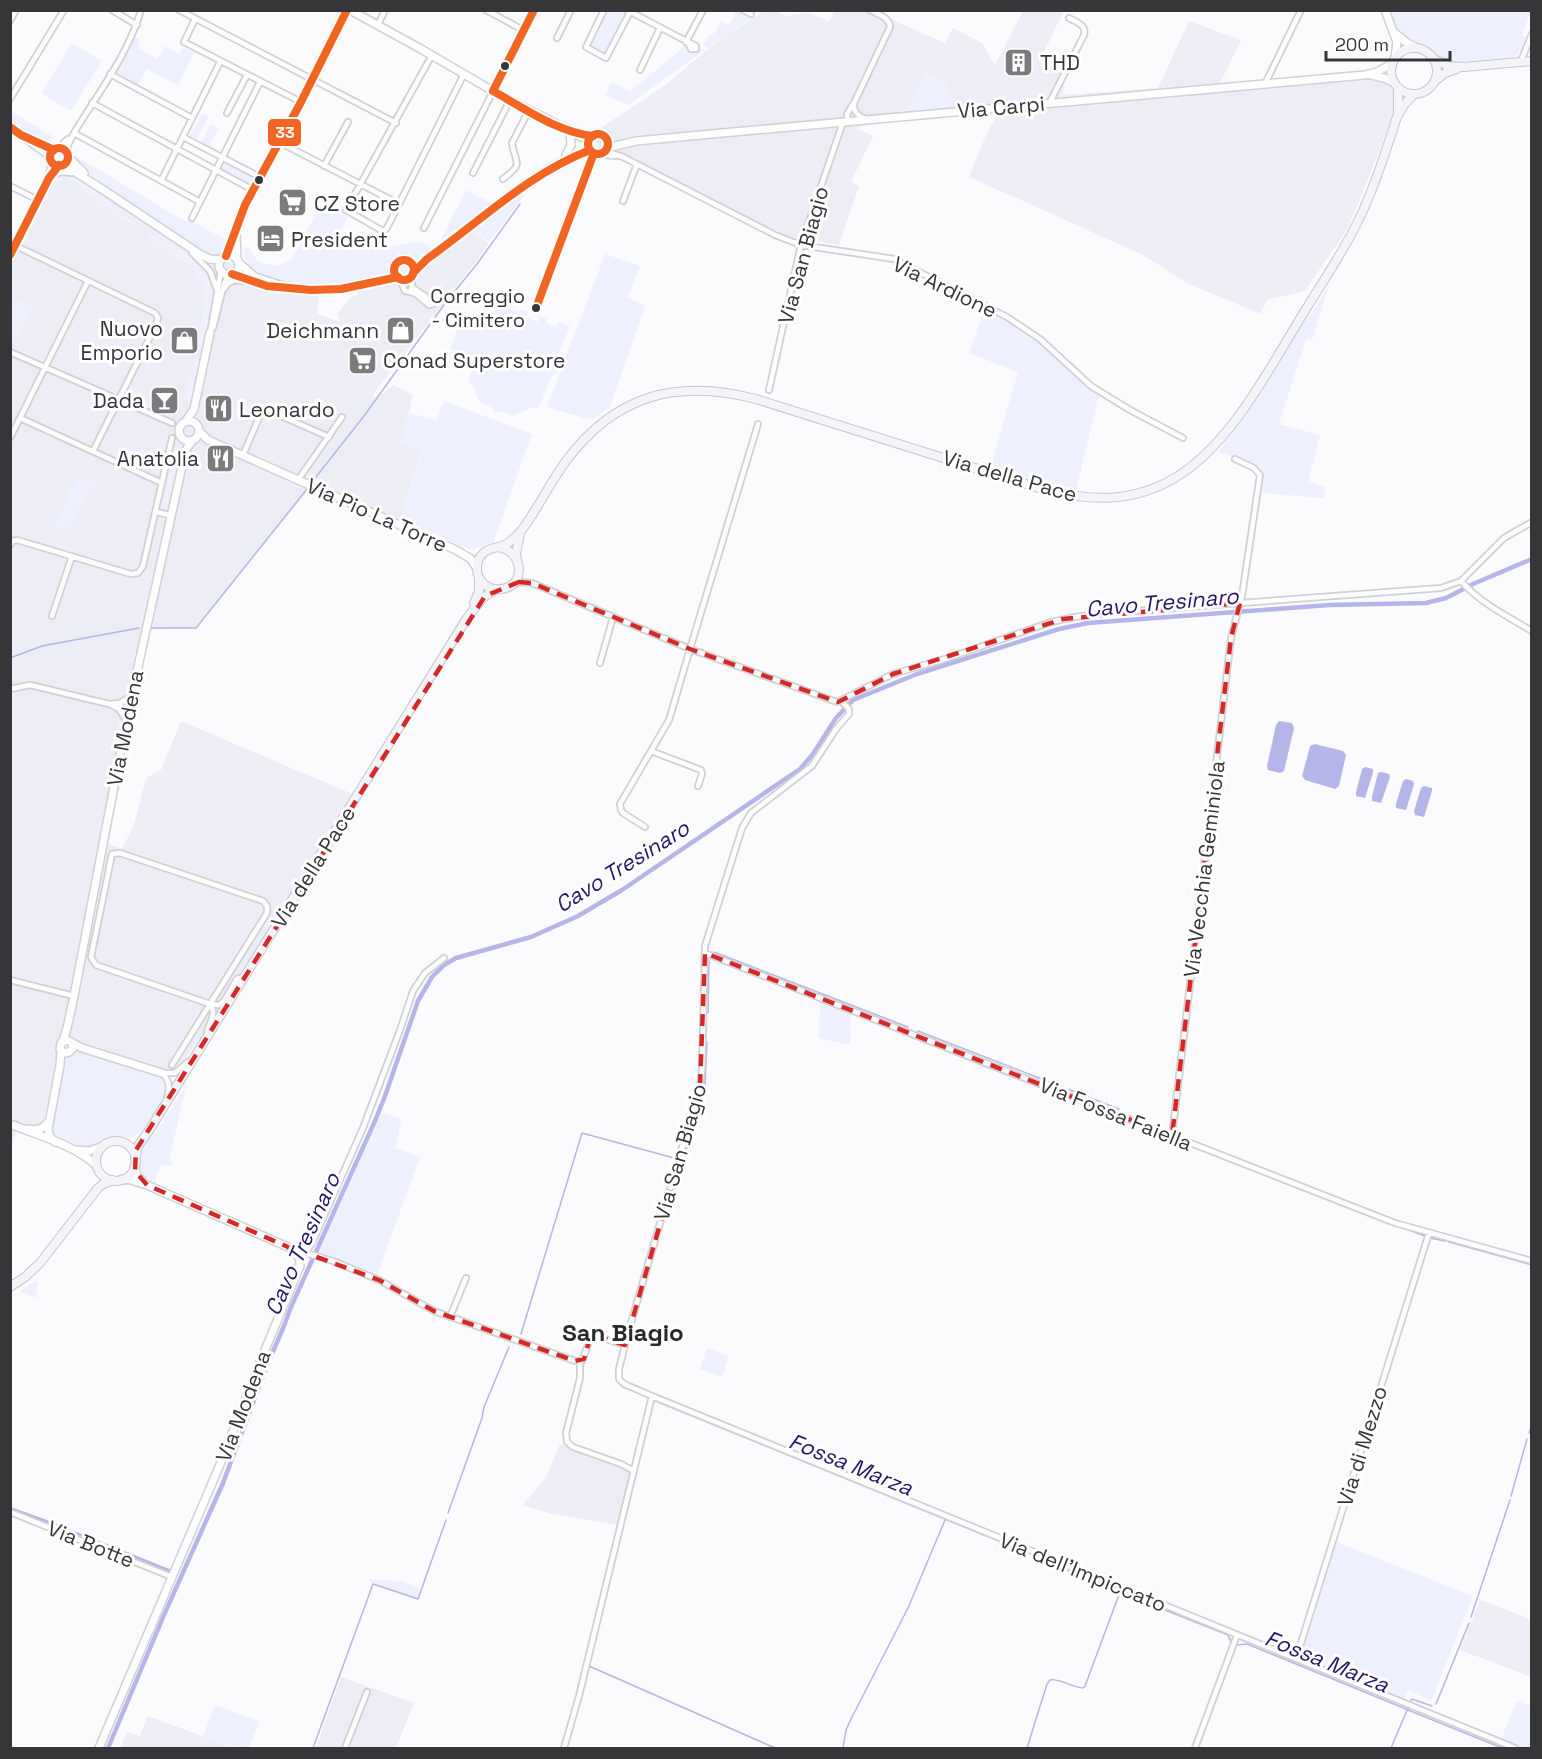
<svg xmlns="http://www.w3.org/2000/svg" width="1542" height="1759" font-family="'Space Grotesk',sans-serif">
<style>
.built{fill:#edeef5}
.green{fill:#eff0fe}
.water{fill:#b5b5e9}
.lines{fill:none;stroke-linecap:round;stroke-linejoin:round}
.stream{stroke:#b5b5e9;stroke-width:1.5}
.canal{stroke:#b5b5e9;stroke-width:4.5}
.street-casing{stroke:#d1d1d3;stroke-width:8}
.secondary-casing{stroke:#d1d1d3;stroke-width:10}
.primary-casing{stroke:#c5c5cc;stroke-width:10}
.street{stroke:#fefeff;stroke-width:4.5}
.secondary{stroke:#fefeff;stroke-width:7}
.primary{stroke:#f4f4f8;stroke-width:8}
.bus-1-casing{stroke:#fff;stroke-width:12}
.bus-1{stroke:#f26522;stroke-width:8}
.marked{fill:none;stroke:#d62828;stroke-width:4.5;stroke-dasharray:12 8;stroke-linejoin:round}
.bus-dot{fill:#363639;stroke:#fff;stroke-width:2}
.labels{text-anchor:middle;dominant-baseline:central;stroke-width:6;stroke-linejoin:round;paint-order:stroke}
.bus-label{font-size:20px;fill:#363639;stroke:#fff;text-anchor:end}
.poi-label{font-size:21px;fill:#363639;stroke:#fff;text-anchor:start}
.street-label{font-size:21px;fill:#363639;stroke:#fff}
.water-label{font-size:22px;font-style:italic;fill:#27156b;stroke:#fff}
.quarter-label{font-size:24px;font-weight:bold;fill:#292a2f;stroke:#fff}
.line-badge{stroke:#fff;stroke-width:2}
.badge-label{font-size:16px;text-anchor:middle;font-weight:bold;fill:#fff}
</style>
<rect width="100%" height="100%" fill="#fbfbfd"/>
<path class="built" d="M766,10L778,11L785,16L808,13L829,21L835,11H872L945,43L953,28L982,43L995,65L1023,11H1064L1039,62L1066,72L1063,95L1158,88L1189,21L1241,40L1218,88L1369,78L1382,79L1391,84L1396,96L1395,112L1348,228L1305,291L1267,300L1260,314L1189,284L1141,254L969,177L986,135L998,113L973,110L868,119L858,129L873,136L851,182L859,186L839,245L770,233L599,145L590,135L664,86L715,43L751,19Z
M56,160L205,261L246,263L254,271L320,287L317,314L341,322L337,314L348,300L374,284L395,280L407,281L414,277L424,264L472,229L489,244L372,396L377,398L393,385L413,395L402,443L421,452L400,519L312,485L210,612L194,628L143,627L103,842L122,849L134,824L146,778L161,770L181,721L362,798L297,907L179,1067L172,1071L161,1070L57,1039L56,1047L58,1054L43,1124L35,1127L19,1121L11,1148V244L14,246Z
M560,1444L625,1468L630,1472L618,1525L549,1513L523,1505L546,1477Z
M1480,1600L1531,1619V1677L1460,1650Z
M341,1677L414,1703L396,1748H316Z
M148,1716L232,1747L238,1748H120L127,1732L140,1736Z"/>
<path class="green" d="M606,11H619L626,14L606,55L588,47Z
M736,11L751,18L707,48L703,46L709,34H714L721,21L726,24L731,22Z
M1389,11H1531L1522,35L1526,37L1518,55L1514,58L1463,64L1443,60L1427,48L1409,42L1402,36L1395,27Z
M134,37L139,39L140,49L158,59L165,46L179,54L183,47L194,53L178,85L147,69L138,85L115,72Z
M72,43L102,61L71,111L41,93Z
M684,44L693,53L698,51L700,48L705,50L628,105L605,95L611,82L630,91L676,54Z
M925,73L950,85L944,98L953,97L955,108L907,113Z
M10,111L54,137L49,146L11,122Z
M202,113L209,117L197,139L190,136Z
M210,124L219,128L209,146L201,142Z
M72,154L185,221H192L228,241L227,251L214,258L208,257L85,171L71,158Z
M224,162L254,178L250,185L220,169Z
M62,174C84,176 93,191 109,203C118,210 127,217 136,223L135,228H130L132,225L64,176L58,183L52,180L57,175Z
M466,190L491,203L440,241Z
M519,194L524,196L489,242L473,230Z
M323,200L349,214L339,235L374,249L413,242L425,243L432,249L409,263L412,271L406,277L399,275L396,270C374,278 344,288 320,287C309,286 298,282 288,281C264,277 251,276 242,251L247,246L258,262L277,266L292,259Z
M148,234H152C164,243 175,247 188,254C227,275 211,311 205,345L201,349L197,350L194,345H198L206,294L204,293C203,284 201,280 195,274L196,271L150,238L148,240Z
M605,254L640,266L628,297L645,306L610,407L591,420L547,407Z
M1330,282L1312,340L1306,339L1279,424L1320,435L1308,482L1325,487L1324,498L1260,493L1263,472L1260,466L1218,452L1244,416L1304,322L1312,313Z
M11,297L32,307L12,346L10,345Z
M499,298L511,303L509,309L519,312L521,309L528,312L526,317L538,322L540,316L547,319L546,323L556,327L558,322L570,326L554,367L558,369L557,372C547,379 545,398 538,409L533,407L513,416L500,411L495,414L493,408L480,403L472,384L468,383L475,359L450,349L461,319L470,322L473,318L489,324Z
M985,307L1031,334L1100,391L1075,495L989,472L1018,372L969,353Z
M193,357L199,358L201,362L190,413L187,412L189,402L187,401L183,395H187L193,361L191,360Z
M445,401L532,434L493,543C484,544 478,549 470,550L400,519L421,453L402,443L409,413L436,420Z
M176,446L182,447L169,506L167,509L164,510L160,507V504H163Z
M77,478L94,486L91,491L88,490L68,532L54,527Z
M820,1001L851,1013L850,1045L819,1038Z
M79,1051L158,1074L164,1078L166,1089L156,1111L145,1128L133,1137H112L89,1149L78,1148L57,1138L53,1133L51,1127L63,1064L69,1055Z
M187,1084L169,1160L173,1161L172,1166L164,1165L160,1167L155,1180L157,1182L155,1186L150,1184L139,1174V1157L142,1146L155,1133Z
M382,1113L402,1119L395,1148L420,1157L377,1275L318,1253Z
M38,1279L36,1298L19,1292Z
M707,1348L729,1356L722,1377L700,1369Z
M1336,1542L1473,1596L1431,1701L1408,1690L1404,1699L1300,1657Z
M370,1579L400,1581L420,1588L418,1597L416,1598L369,1582Z
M1517,1701L1531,1706V1748H1522L1501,1739Z
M215,1705L259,1721L249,1748H238L203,1736Z"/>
<path class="water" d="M1279,721L1292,723L1294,728L1284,771L1280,773L1268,770L1267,766L1276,725Z
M1315,744L1343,751L1346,755L1339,786L1335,789L1305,780L1302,776L1310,746Z
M1365,767L1373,769V773L1365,798L1356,796V792L1362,769Z
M1381,772L1389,774L1390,777L1381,803L1372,801V797L1378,773Z
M1406,779L1413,781L1414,784L1406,810L1396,808V804L1403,781Z
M1424,786L1432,788V791L1424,817L1415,815L1414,811L1421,788Z"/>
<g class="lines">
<path class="stream" d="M312,482L364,416L446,302L477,264L520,204
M149,628H196L307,489
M10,658L42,646L139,628
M714,952L908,1027
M721,962L1015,1078
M708,1013L709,960
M918,1031L1119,1109
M1019,1079L1132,1124
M1137,1126L1173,1140
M684,1157L705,1086L707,1042
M1338,1204L1425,1236
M1430,1238L1445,1241
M1449,1242L1532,1265
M521,1334L582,1133L674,1158
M658,1402L1033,1555
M1529,1433L1532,1425
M1511,1496L1527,1439
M448,1513L482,1418L484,1407L509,1347
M1043,1559L1087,1579L1228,1635L1231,1642
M1471,1617L1510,1500
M1237,1645L1247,1644L1406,1709
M589,1666L775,1748
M1410,1702L1412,1699L1432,1706
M1436,1704L1469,1623
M1408,1710L1502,1748
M313,1748L373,1584L418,1599L446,1520
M843,1748L846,1730L851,1719L908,1608L945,1520
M1027,1748L1047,1684C1048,1683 1049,1681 1050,1680C1056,1677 1074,1688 1083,1688L1085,1686L1120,1592
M1391,1748L1408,1708"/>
<path class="canal" d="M10,1509L38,1519
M41,1520L171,1572
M108,1748L164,1615L223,1483L268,1363L284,1326L291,1307L375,1121L385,1096L418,1001L432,977L444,965L456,958L531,937L578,916L622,890L800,769L813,754L836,718L853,700L917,674L1059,629L1088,623L1329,605L1426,603L1446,598L1473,584L1532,559"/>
<defs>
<path id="street" d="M112,10L137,25
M179,10L396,123
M486,10L523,30
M604,10L586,47L606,58L630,12
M627,10L692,44L696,46V49H691L688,43
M743,10L751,14
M195,19L184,42L301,102
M10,21L16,10
M378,25L385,10
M557,38L571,10
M686,42L703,10
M432,55L346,210L381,230L384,231L387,228L464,74
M1521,61L1532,34
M640,70L660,28
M110,74L192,118
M1265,84L1301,10
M10,99L64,10
M1050,102L1084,35C1087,25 1076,22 1069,18
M92,103L253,190
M854,103C853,112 858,116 866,119
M227,113L247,75
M848,122L847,114L855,101L890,27C890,18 878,14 870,10
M74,133L200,202
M183,137L256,175
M279,142L399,204
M58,148L68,139
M606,150L611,153L623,157L775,235L801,245L894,259L1007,317L1040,339L1091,386L1130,410L1183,438
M66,153L68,145L74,133C98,93 128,55 141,10
M602,153L605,155L615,156
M324,166L348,122
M473,173L510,100
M49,176L51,160
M51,176L62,172L72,173
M503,179C525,162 515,165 512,143L529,110
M161,181L220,62
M10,186L38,200
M623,201L637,164
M192,218L260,82
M424,228L534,10
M10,243L155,313L158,318L156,325L93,451
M192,253L210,271L217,290
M10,256L49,178L59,165
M399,278L405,291L410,292L412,287V275
M224,289C228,281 235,279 244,281
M410,292L416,294L429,305L433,304V300L429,299L412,287
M536,308L594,153
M213,328L224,284L229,275
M210,333L221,271
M10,352L172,423
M769,390L801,245L843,122
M20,418L162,483
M758,424L690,649L837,702L893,674L948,658L1051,622L1075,617L1107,613L1441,588L1461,581L1504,538L1532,522
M10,438L88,281
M243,455L261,413L264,410L270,411L329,437
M298,480L342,417
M156,512L170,515
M10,545L13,541L17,540L131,574L138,573L143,566L172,438
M1461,581C1480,603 1507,616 1532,631
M514,584L522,582L532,583L690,649L669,720L620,804L621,810L623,813L645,827
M52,616L72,556
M600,663L613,617
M10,689L30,685L109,704L119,709L126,720
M841,701L849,709V714L836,729L812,766L751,813L742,828L705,946L702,1070L700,1086L628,1333L619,1369V1379L624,1384L652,1396L1515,1748
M109,704L120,703L131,696
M651,751L701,770L702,774L698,786
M705,953L1395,1223L1532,1261
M10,980L74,996
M207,1034C208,1021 218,1016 210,1004L219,1005L224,1001L237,979L244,977
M172,1065L267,913V906L263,901L120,853L112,854L91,957L96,965L210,1004
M167,1098C170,1088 170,1081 162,1073H175L188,1062
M1172,1136L1231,638L1242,596L1260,475L1254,468L1235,459
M306,1253L333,1261L379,1280L434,1311L575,1361H582L589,1342L592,1337H599L625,1345
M305,1254L312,1243L363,1128L400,1030L413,991L425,973L444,958
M450,1317L466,1278
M580,1362V1378L566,1433L567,1442L573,1447L621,1464L634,1471
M10,1512L172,1577
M1296,1659L1429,1233
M345,1748L367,1692
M564,1748L579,1696L652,1396
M1195,1748L1237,1635"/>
<path id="secondary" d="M350,10L421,49L493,91L589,141
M1385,10L1397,42L1395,58
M1395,33L1407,43L1417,48
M1371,75L1384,78L1395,83
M10,127L50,156
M588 144a10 10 0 1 1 20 0a10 10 0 1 1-20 0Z
M607,148L636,141L722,133L1365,75L1377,72L1393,63
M50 157a9 9 0 1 1 18 0a9 9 0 1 1-18 0Z
M566,155L571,145L570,131
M67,156L84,173
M62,165L72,170L102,189L201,255L210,259L221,260
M236,235L237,259
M219 265a10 10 0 1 1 20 0a10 10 0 1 1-20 0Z
M226,256L245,205L301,102L347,10
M394 270a10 10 0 1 1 20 0a10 10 0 1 1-20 0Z
M238,262L255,277L293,289L318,290L341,289L398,277
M413,273L427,259C479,225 531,168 590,150
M232,274L258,283
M179 431a10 10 0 1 1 20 0a10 10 0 1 1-20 0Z
M186,421L194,409L210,333
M199,431L208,440L456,550L471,559L477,569
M63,1041L67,1028L74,996L129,708L183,462L187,448L192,441
M72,1044L73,1048L69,1052L64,1053L60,1049L61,1043L67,1040L82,1048L162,1073
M13,1125C40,1136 74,1145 96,1165
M28,1129C38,1131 43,1129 49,1121
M55,1142L50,1137L48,1129L60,1065L61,1050
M77,1150L89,1151L101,1147
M134,1167L137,1175L143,1182
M99,1748L219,1467L260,1362L300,1266C300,1257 297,1251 288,1247L147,1185L131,1180L122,1179"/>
<path id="primary" d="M1391 71a23 23 0 1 1 46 0a23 23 0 1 1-46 0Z
M1434,59L1448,66L1464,67L1532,61
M1435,81L1445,73L1457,69
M1398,87V113
M498,547C525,551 526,588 500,589C493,590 487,587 483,583C474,574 475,558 486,551C491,548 495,548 499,547C507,545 516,537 521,531C538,509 549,484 566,461C616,394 677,379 756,399L1045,490C1091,501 1131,503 1173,479C1231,446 1271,365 1306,309C1325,278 1346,248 1361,215C1376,184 1386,150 1397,117L1404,105L1414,94
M517,559L516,554L520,533
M474,603L479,591V578
M96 1161a20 20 0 1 1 40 0a20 20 0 1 1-40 0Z
M135,1159L138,1146L150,1129L467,618L483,598L496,589
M10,1287L25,1277L40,1263L98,1188L103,1184L113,1180"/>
</defs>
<use href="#street" class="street-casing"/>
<use href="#secondary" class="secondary-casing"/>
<use href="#primary" class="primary-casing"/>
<use href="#street" class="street"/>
<use href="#secondary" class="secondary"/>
<use href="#primary" class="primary"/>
<defs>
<path id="bus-1" d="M493,91C524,108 557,132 593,136
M493,91L534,10
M10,127L21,135L54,150
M588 144a10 10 0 1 1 20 0a10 10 0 1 1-20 0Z
M50 157a9 9 0 1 1 18 0a9 9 0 1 1-18 0Z
M10,255L49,178L59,165
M226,256L245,205L301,102L347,10
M394 270a10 10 0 1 1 20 0a10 10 0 1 1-20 0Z
M413,273L427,259C481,221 528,174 590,150
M232,274L267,286L311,290L341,289L398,277
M536,308L594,153"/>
</defs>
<use href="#bus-1" class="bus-1-casing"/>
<use href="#bus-1" class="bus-1"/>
</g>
<path class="marked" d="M519,582L532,583L690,649L838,702L893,674L1063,619L1240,603L1231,638L1172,1136L705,953L700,1086L625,1345L591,1334L584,1359L575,1361L434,1311L379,1280L306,1253L299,1257L288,1247L147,1185L135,1171L136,1150L485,596Z"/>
<defs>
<symbol id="building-square" viewBox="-11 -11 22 22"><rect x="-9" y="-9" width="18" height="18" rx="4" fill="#7b7b7e" stroke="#fff"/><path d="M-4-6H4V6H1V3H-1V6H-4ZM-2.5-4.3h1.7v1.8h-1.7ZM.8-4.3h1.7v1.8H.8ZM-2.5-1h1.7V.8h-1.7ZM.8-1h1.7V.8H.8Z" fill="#fff"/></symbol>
<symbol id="supermarket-square" viewBox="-11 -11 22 22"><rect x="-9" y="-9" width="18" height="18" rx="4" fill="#7b7b7e" stroke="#fff"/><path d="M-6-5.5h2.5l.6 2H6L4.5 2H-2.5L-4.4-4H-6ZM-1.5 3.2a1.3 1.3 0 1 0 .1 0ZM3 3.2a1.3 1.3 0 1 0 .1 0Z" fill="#fff"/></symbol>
<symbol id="hotel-square" viewBox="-11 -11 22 22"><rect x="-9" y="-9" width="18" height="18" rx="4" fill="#7b7b7e" stroke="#fff"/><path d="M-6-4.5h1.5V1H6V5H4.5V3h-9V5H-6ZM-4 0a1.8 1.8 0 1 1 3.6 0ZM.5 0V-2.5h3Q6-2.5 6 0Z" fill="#fff"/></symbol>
<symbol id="shop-square" viewBox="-11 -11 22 22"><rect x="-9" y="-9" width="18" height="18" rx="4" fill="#7b7b7e" stroke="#fff"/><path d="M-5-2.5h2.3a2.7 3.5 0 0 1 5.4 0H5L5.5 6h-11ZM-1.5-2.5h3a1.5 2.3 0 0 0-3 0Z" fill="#fff"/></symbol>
<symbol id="bar-square" viewBox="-11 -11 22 22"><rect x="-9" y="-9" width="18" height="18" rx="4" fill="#7b7b7e" stroke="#fff"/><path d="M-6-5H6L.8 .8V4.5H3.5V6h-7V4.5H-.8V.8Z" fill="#fff"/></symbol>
<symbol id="restaurant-square" viewBox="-11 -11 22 22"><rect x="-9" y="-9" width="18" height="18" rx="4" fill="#7b7b7e" stroke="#fff"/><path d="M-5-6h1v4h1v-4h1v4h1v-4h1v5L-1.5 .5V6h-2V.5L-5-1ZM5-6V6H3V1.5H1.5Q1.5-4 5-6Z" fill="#fff"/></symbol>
</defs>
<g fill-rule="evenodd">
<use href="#building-square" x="1002" y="46" width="33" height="33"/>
<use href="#supermarket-square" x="276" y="186" width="33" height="33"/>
<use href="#hotel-square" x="254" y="222" width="33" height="33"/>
<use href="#shop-square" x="384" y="314" width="33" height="33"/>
<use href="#shop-square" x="168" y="324" width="33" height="33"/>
<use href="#supermarket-square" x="346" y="344" width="33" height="33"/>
<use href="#bar-square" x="148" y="384" width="33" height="33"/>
<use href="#restaurant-square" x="202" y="392" width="33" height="33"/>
<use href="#restaurant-square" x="204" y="442" width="33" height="33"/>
</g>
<g class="bus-dot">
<circle cx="505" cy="66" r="5"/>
<circle cx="259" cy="180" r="5"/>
<circle cx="536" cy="308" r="5"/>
</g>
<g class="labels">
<g class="bus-label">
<text x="525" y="296">Correggio<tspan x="525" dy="24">- Cimitero</tspan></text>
</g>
<g class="poi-label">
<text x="1040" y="62">THD</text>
<text x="314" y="203">CZ Store</text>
<text x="291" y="239">President</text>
<text x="163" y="328" text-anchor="end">Nuovo<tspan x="163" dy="24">Emporio</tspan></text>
<text x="379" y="330" text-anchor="end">Deichmann</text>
<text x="383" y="360">Conad Superstore</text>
<text x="144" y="400" text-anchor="end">Dada</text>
<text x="239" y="409">Leonardo</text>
<text x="199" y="458" text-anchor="end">Anatolia</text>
</g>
<g class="street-label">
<text transform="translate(1001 107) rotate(-5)">Via Carpi</text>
<text transform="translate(803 255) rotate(-75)">Via San Biagio</text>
<text transform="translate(945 287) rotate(26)">Via Ardione</text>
<text transform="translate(1010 476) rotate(16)">Via della Pace</text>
<text transform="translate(377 515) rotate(24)">Via Pio La Torre</text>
<text transform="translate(125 728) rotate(-79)">Via Modena</text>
<text transform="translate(313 867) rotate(-58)">Via della Pace</text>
<text transform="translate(1204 869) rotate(-83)">Via Vecchia Geminiola</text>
<text transform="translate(1116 1114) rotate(22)">Via Fossa Faiella</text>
<text transform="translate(680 1152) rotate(-74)">Via San Biagio</text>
<text transform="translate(243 1406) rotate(-69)">Via Modena</text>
<text transform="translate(1362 1446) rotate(-73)">Via di Mezzo</text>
<text transform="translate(91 1544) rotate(22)">Via Botte</text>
<text transform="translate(1083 1572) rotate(22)">Via dell'Impiccato</text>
</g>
<g class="water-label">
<text transform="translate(1162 602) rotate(-5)">Cavo Tresinaro</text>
<text transform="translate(622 866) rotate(-32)">Cavo Tresinaro</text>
<text transform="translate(302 1244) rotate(-66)">Cavo Tresinaro</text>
<text transform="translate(851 1464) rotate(22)">Fossa Marza</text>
<text transform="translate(1327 1661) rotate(22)">Fossa Marza</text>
</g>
<g class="quarter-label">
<text x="623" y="1332">San Biagio</text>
</g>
</g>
<rect class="line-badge" x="267" y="118" width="35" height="29" rx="6" fill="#f26522"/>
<g class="badge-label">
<text x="285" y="138">33</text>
</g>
<rect width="1542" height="1759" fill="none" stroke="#363639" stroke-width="24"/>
<path d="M1326 51v9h124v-9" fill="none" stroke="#363639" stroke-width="3"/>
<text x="1335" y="51" font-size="18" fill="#363639" stroke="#ffffff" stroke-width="4.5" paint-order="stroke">200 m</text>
</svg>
